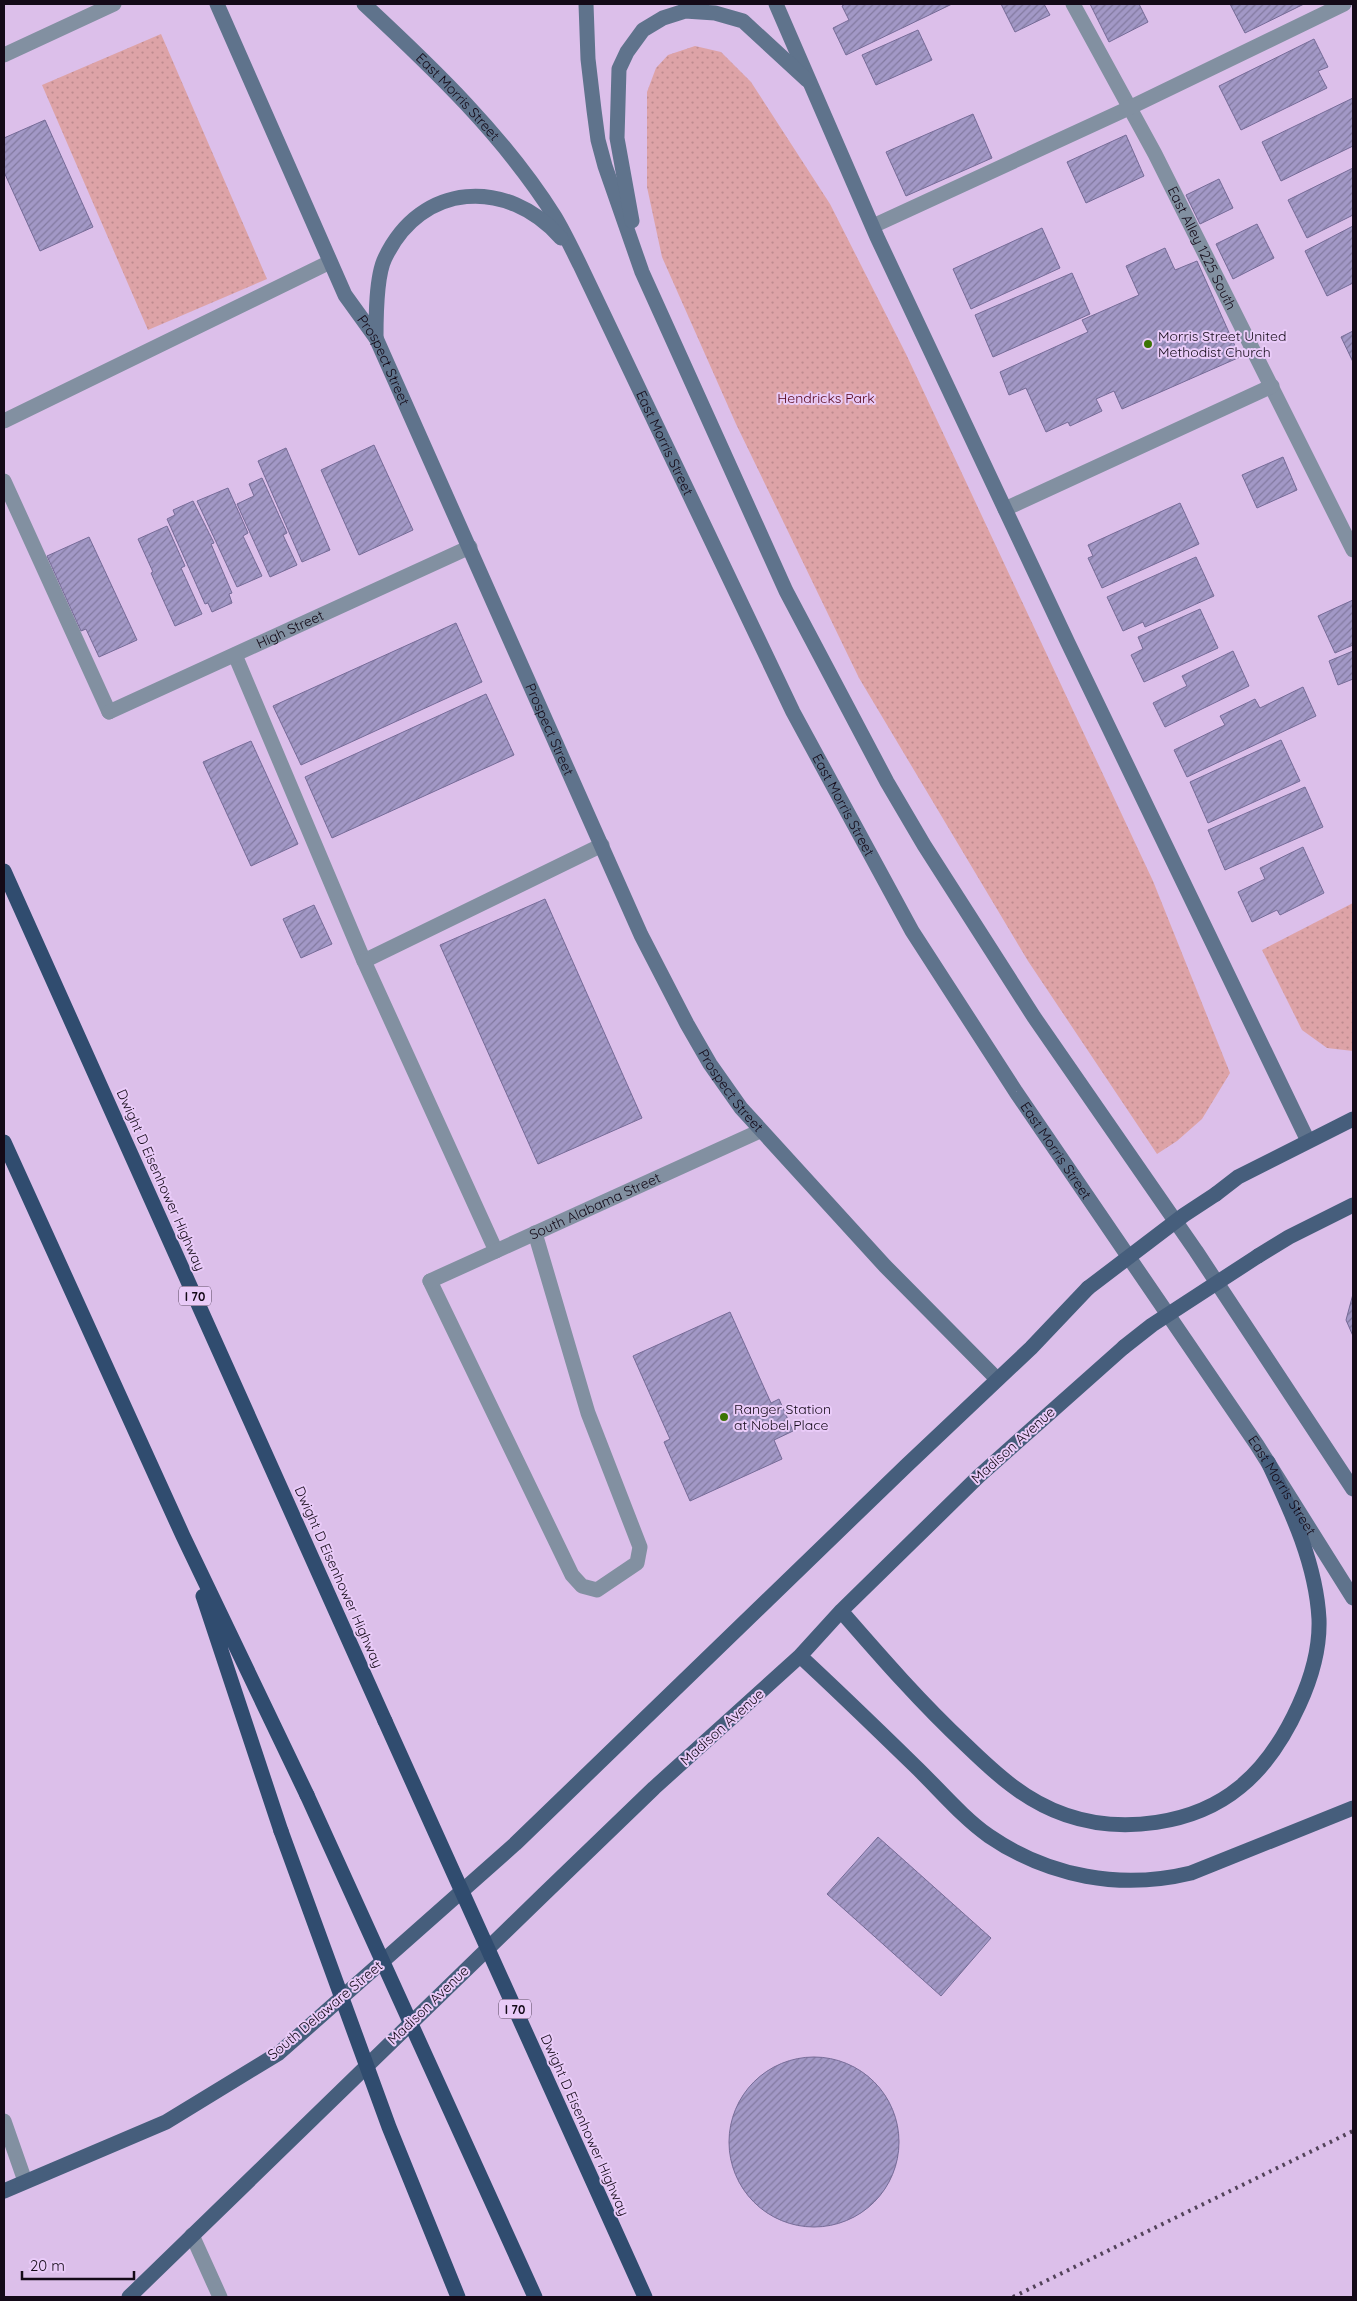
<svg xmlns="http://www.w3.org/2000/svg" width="1357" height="2301" font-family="Quicksand,sans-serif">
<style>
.park{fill:url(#park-dots)}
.building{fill:url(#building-hatch);stroke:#756b97}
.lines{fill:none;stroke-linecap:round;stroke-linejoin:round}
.lane{stroke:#8290a1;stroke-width:15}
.street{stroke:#8290a1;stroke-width:15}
.secondary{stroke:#5f738c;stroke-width:15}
.primary{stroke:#465e7c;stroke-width:15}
.highway{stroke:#304c6f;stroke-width:15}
.rail{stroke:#524259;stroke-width:4;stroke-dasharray:2.5 5;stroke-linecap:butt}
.primary-bridge{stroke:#465e7c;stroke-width:15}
.highway-bridge{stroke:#304c6f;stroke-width:15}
.poi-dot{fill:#3c7404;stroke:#e9cbf8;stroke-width:2}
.labels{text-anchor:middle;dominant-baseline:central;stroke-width:4;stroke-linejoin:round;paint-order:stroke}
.shield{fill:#e9cbf8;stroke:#54445b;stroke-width:1}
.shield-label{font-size:12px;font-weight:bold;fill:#140a18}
.street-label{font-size:14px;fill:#140a18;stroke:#e9cbf8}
.poi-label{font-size:14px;fill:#140a18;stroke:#e9cbf8;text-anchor:start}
.park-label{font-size:14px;fill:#540318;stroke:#e9cbf8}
</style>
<defs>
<pattern id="park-dots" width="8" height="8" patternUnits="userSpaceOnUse" patternTransform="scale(1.25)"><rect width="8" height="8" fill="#dda3a7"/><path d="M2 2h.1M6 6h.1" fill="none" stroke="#bd8b8f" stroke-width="1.8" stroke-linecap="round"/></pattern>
<pattern id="building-hatch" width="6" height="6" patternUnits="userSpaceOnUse" patternTransform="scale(1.25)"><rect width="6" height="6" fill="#a298c6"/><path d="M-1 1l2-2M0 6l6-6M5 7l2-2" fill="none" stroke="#837aa0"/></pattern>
</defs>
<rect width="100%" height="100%" fill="#dcbfea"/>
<path class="park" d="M161,34L267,279L148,330L42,85Z
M695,46L721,52L751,82L830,204L906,354L1153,881L1230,1073L1202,1119L1177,1141L1157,1154L1028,961L859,678L736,424L662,257L647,187V92L656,68L668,55Z
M1353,903V1051L1327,1048L1302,1030L1262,950Z"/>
<path class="building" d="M845,4H952L846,55L833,28L849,20L842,6Z
M1001,4H1044L1050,15L1015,32Z
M1090,4H1139L1148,22L1109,42Z
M1230,4H1304L1245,33Z
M918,30L932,60L876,85L862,55Z
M1314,39L1328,67L1318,71L1327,88L1241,130L1219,86Z
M1353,98V146L1281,181L1262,142Z
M973,114L992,158L906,196L886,152Z
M45,120L93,227L40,251L4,172V138Z
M1126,135L1144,176L1086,203L1067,162Z
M1353,168V215L1307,238L1288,200Z
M1219,179L1233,208L1200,224L1186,195Z
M1257,224L1274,258L1233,279L1216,244Z
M1353,226V283L1327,296L1305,251Z
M1042,228L1060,268L971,309L953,269Z
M1165,248L1175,270L1197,261L1240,357L1122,409L1114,391L1096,399L1102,411L1070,426L1068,422L1046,432L1026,388L1009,395L1000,372L1088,332L1082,320L1139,295L1126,266Z
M1072,273L1090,314L993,357L975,315Z
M1353,331V362L1341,337Z
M374,445L413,530L359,555L321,470Z
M286,448L330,550L302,562L258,461Z
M1283,457L1297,490L1257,508L1242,475Z
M262,478L287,533L283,535L297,565L270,577L237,504L254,496L249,484Z
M228,488L248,533L243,536L262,576L237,587L197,501Z
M193,501L214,543L211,544L232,593L229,594L232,603L212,612L208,603L205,604L167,519L175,515L173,510Z
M1180,503L1199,544L1102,588L1088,558L1093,556L1088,545Z
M167,526L185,566L181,568L202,614L175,626L151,573L153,572L138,539Z
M89,537L137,640L99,657L86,629L81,631L47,556Z
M1196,557L1214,596L1145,627L1143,622L1123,631L1107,597Z
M1353,600V645L1335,653L1318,616Z
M1200,609L1218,648L1144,682L1131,655L1143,649L1138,637Z
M456,623L482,682L301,765L273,706Z
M1233,651L1249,686L1165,727L1153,703L1187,686L1182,676Z
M1353,651V679L1338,685L1329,661Z
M1303,687L1316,716L1187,777L1174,750L1225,725L1220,716L1255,699L1260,708Z
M486,694L514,755L332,838L305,777Z
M1281,740L1300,781L1208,823L1190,782Z
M251,741L298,844L251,866L203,762Z
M1305,787L1323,827L1225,870L1208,830Z
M1303,847L1324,893L1280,915L1277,910L1252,922L1238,892L1265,879L1260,868Z
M545,899L642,1118L538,1164L440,945Z
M314,905L332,944L301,958L283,919Z
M1353,1294V1336L1346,1320Z
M730,1312L771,1403L779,1399L793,1431L774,1440L782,1459L690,1501L664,1442L670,1439L633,1356Z
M878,1837L991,1938L941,1996L827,1894Z
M729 2142a85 85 0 1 1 170 0a85 85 0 1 1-170 0Z"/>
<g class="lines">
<g class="lane">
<path id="s1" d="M1073,4L1155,154L1353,550"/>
<path d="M873,226L1129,108L1344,4"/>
<path d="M4,421L330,262"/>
<path d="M4,481L109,712"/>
<path d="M1005,509L1272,386"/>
<path d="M235,655L364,961L602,845"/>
<path d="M364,961L496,1251"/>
<path d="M430,1281L572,1575L582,1586L597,1590L637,1563L640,1547L588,1413L535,1233"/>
</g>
<g class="street">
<path d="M4,55L114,4"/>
<path id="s2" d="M109,712L470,547"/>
<path id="s3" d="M430,1281L760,1131"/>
<path d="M4,2121L25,2181"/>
<path d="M192,2235L220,2297"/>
</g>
<g class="secondary">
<path id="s4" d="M217,4L345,295L376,338L641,935L687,1024L710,1064L741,1108L885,1266L997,1379"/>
<path id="s5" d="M364,4C434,69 504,136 555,217C564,232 572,249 580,265L793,712L912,931L1016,1092L1257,1445L1353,1598"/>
<path d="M586,4L588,59L594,110L598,140L605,166L642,272L786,591L887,782L924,845L1034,1017L1196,1251L1353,1489"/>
<path d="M776,4L877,237L1068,643L1308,1141"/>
<path d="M632,221L617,138L619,69L627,52L643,30L663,18L685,11L715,13L743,21L807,80"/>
<path d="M376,338C376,317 376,276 385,258C421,182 507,177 561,238"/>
</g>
<path class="primary" d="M1216,1194L1238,1177L1353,1119
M1258,1256L1289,1237L1353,1205
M841,1611C881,1657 921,1703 966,1745C996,1774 1025,1801 1066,1815C1121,1834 1194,1825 1240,1787C1266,1766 1285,1736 1299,1705C1311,1679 1320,1648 1319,1619C1316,1563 1291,1511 1268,1462
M800,1656C839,1692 877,1729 915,1766C939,1789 962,1817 989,1836C1049,1877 1121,1890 1191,1873L1353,1808
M4,2191L166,2122L279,2053L515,1844L906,1466L1031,1348L1088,1288
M129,2297L543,1895L654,1788L800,1656L841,1611L979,1476L1124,1347"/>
<path class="highway" d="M4,871L385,1721
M4,1142L183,1536L307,1795
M203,1596L281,1831"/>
<path class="rail" d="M1013,2297L1353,2131"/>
<path class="primary-bridge" d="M1088,1288L1184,1215L1216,1194
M1124,1347L1152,1325L1258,1256"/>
<path class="highway-bridge" d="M385,1721L645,2297
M307,1795L535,2297
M281,1831L389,2127L458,2297"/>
</g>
<g class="poi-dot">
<circle cx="1148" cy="344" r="5"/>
<circle cx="724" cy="1417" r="5"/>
</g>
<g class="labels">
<g class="shield">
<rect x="179" y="1286.5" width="32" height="19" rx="4"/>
<rect x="499" y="1999.5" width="32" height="19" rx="4"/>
</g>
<g class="shield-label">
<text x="195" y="1296">I 70</text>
<text x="515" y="2009">I 70</text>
</g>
<g class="street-label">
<text stroke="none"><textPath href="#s5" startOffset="132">East Morris Street</textPath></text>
<text stroke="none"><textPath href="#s1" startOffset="276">East Alley 1225 South</textPath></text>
<text stroke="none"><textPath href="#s4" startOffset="394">Prospect Street</textPath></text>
<text stroke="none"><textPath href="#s5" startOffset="538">East Morris Street</textPath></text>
<text stroke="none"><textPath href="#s2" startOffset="199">High Street</textPath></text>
<text stroke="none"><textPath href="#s4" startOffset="799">Prospect Street</textPath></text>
<text stroke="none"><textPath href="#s5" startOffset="942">East Morris Street</textPath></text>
<text stroke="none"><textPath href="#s4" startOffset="1204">Prospect Street</textPath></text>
<text stroke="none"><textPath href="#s5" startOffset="1348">East Morris Street</textPath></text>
<text transform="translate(161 1180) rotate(66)">Dwight D Eisenhower Highway</text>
<text stroke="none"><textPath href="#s3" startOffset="181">South Alabama Street</textPath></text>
<text transform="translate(1013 1445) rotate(-42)">Madison Avenue</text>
<text stroke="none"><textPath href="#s5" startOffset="1752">East Morris Street</textPath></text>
<text transform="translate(339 1577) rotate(66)">Dwight D Eisenhower Highway</text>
<text transform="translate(722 1727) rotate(-42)">Madison Avenue</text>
<text transform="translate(428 2005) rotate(-44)">Madison Avenue</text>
<text transform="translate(325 2010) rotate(-40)">South Delaware Street</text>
<text transform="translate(585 2125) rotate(66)">Dwight D Eisenhower Highway</text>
</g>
<g class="poi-label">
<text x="1158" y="336">Morris Street United<tspan x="1158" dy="16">Methodist Church</tspan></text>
<text x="734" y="1409">Ranger Station<tspan x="734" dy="16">at Nobel Place</tspan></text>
</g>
<g class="park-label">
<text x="826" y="398">Hendricks Park</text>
</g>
</g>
<rect width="1357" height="2301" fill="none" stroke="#140a18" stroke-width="10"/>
<path d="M22 2271v8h112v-8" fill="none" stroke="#140a18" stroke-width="2.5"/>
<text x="30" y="2271" font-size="15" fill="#140a18" stroke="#e9cbf8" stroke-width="4" paint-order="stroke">20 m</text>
</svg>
